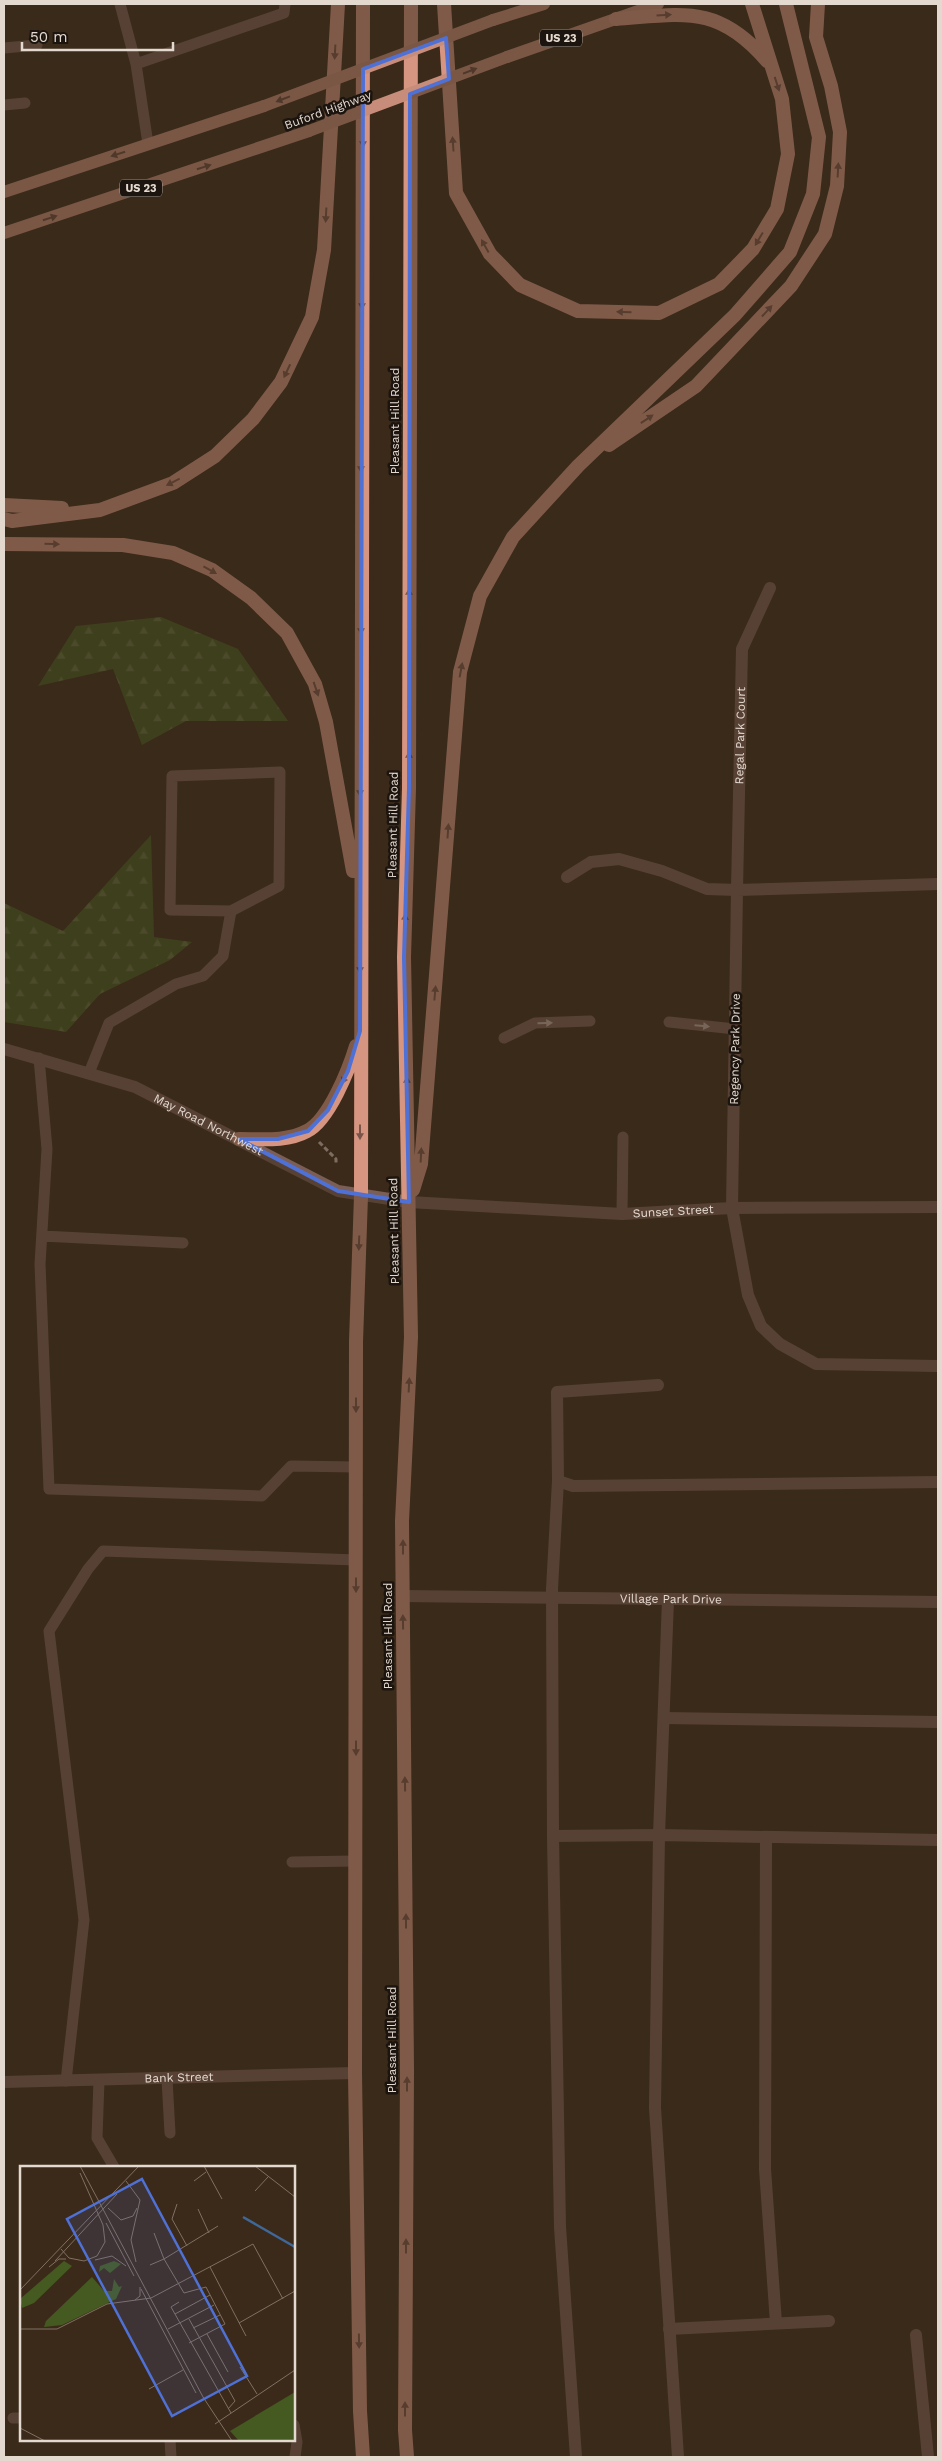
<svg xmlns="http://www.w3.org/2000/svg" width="942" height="2461" font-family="'Work Sans',sans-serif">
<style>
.forest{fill:url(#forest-firs)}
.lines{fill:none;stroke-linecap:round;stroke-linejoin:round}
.path{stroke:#7c6d60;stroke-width:3;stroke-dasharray:5 2.5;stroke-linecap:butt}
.service{stroke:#7b5e55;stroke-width:11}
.minor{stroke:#7b5e55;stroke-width:12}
.primary{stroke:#c78c7a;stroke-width:12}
.trunk{stroke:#d69581;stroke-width:14}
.primary-bridge{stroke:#c78c7a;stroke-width:12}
.oneway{fill:#795448}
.oneway2{fill:#694a3f}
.oneway3{fill:#bfaea4}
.marked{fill:none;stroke:#4f71d6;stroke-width:4;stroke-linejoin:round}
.labels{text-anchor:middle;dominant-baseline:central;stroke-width:5;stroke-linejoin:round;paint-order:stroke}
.shield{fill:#1c140e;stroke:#a89e95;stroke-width:1}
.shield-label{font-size:11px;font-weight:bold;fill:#e4d9cf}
.street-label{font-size:12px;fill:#e4d9cf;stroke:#1c140e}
.inset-river{fill:none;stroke:#3f6899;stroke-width:2.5}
.inset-road{fill:none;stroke:#7f7062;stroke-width:1}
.view{fill:#4f71d6;fill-opacity:0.15;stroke:#4f71d6;stroke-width:2.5}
.inset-edge{fill:none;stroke:#e4d9cf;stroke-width:2.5}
</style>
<defs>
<pattern id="forest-firs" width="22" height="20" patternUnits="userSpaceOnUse" patternTransform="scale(1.25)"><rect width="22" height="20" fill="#445a20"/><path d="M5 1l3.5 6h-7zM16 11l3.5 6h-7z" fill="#5f713f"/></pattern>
</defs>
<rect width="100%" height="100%" fill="#3b2a1a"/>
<path class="forest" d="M161,617L238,649L288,721H186L142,745L113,669L38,686L76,626Z
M151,835L154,937L192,942L170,960L100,994L66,1032L4,1022V903L63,931Z"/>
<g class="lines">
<path class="path" d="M319,1142L336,1159V1164"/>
<path class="service" d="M120,4L136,64
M4,48L37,45
M4,105L25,103
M148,144L136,64L284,13L285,4
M280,772L279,886L231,911L170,910L172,776Z
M669,1022L735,1029
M504,1038L535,1023L590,1021
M39,1058L47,1149L40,1264L49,1489L262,1496L291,1466L356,1467
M89,1073L109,1023L176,984L203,976L223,956L231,911
M622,1214L623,1137
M42,1236L183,1243
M292,1862L355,1861
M167,2079L170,2133
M99,2080L97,2138L114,2167
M66,2081L84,1920L49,1631L88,1569L103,1551L356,1560
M13,2418H21
M294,2425L297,2442L295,2457
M170,2440L171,2457"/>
<g class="minor">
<path id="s1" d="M567,877L591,862L619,859L662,871L707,889L737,890L742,649L770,588"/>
<path d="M938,884L737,890L732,1208L748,1295L761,1326L780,1344L816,1364L938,1366"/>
<path id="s2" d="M4,1049L135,1087L338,1191L409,1202L622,1214L732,1208L938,1207"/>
<path d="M558,1481L573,1486L938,1482"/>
<path id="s3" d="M403,1596L938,1602"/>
<path d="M668,1600L659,1835L655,2108L678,2457"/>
<path d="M664,1718L938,1722"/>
<path d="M553,1836L659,1835L938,1840"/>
<path d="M766,1837L765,2169L776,2323"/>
<path id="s4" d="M4,2082L355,2073"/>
<path d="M669,2329L829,2321"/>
<path d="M916,2335L928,2457"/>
<path d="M576,2457L560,2227L553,1836L552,1589L558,1481L557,1392L658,1385"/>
</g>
<path class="primary" d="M493,20L544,4
M507,57L658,4
M4,192L264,106
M4,233L309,131"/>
<path class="trunk" d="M444,4L456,193L490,254L520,285L578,311L659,313L719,284L753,249L777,209L788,154L782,99L752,4
M616,19C684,14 718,4 767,61
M609,445L696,386L791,286L825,234L837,186L840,132L831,86L816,37L818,4
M4,505L62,508
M4,519L12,521L100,510L173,483L215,456L253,419L281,382L312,317L324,250L338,4
M4,544L123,545L173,553L212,570L251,598L287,633L315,684L326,722L353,871
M239,1139C261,1139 287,1142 307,1131C329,1120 349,1069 356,1046
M413,1190L421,1164L460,672L480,596L513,537L578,466L735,315L790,252L813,194L819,137L786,4
M363,2457L360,2411L355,2073L356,1342L361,1196L363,4
M407,2457L405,2430L407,2071L402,1521L411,1337L404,957L409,788L411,4"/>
<path class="primary-bridge" d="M264,106L493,20
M309,131L507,57"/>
</g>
<defs><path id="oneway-solid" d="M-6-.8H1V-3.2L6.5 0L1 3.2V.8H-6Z" transform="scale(1.25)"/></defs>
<g class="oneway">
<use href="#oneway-solid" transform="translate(664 15) rotate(-4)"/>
<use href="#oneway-solid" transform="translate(335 52) rotate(93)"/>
<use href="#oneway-solid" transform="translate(777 84) rotate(72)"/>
<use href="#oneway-solid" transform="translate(363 140) rotate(90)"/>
<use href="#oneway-solid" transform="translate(453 144) rotate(-94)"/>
<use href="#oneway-solid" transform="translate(838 170) rotate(-87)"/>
<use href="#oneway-solid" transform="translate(326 215) rotate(93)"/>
<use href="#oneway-solid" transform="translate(759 239) rotate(121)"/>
<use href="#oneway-solid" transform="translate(485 246) rotate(-119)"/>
<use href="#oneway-solid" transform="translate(362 302) rotate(90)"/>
<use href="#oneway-solid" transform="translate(767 311) rotate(-47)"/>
<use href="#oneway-solid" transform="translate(624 312) rotate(-179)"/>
<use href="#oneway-solid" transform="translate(287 371) rotate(115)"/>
<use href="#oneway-solid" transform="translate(647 419) rotate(-34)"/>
<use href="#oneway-solid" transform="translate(361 465) rotate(90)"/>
<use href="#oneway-solid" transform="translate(173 482) rotate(153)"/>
<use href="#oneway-solid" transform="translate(52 544) rotate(1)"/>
<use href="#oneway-solid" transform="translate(210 570) rotate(29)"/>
<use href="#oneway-solid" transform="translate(409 596) rotate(-90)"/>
<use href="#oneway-solid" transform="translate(361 627) rotate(90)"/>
<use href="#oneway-solid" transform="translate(461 670) rotate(-79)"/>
<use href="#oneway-solid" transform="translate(316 689) rotate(71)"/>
<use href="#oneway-solid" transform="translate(409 759) rotate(-90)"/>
<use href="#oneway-solid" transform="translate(360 789) rotate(90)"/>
<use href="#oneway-solid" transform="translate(448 831) rotate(-86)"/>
<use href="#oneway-solid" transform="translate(405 921) rotate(-88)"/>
<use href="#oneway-solid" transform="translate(360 966) rotate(90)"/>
<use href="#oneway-solid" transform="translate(435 993) rotate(-85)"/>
<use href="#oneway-solid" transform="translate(345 1077) rotate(116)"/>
<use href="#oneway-solid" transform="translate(407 1084) rotate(-91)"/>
<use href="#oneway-solid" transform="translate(360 1132) rotate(90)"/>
<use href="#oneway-solid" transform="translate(421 1155) rotate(-87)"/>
<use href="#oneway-solid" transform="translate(359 1243) rotate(92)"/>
<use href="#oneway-solid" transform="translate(409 1385) rotate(-87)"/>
<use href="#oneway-solid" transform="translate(356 1405) rotate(90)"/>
<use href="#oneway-solid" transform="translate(403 1547) rotate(-90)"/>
<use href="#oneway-solid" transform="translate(356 1585) rotate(90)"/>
<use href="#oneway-solid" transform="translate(403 1622) rotate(-91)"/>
<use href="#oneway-solid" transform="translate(356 1748) rotate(90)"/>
<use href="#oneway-solid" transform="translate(405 1784) rotate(-91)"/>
<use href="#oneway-solid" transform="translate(406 1921) rotate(-90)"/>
<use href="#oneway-solid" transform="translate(407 2084) rotate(-90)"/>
<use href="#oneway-solid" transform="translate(406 2246) rotate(-90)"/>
<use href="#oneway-solid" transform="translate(359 2341) rotate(89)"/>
<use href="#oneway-solid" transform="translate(405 2409) rotate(-90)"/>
</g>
<g class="oneway2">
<use href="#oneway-solid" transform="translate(470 71) rotate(-21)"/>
<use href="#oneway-solid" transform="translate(283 99) rotate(159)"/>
<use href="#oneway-solid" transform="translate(118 154) rotate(162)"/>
<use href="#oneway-solid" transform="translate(204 167) rotate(-18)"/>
<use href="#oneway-solid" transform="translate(50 218) rotate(-18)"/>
</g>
<g class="oneway3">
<use href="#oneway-solid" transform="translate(545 1023) rotate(-2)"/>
<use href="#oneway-solid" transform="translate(702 1026) rotate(5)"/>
</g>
<path d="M0 0H942V2461H0ZM446,38L449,79L410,94L409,788L404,957L409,1202L338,1191L239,1139H278L308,1131L328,1110L348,1071L360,1031L363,69Z" fill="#3b2a1a" fill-opacity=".55" fill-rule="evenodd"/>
<path class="marked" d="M446,38L449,79L410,94L409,788L404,957L409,1202L338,1191L239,1139H278L308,1131L328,1110L348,1071L360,1031L363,69Z"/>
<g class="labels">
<g class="shield">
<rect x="540" y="29.5" width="42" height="17" rx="4"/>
<rect x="120" y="179.5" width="42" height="17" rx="4"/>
</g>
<g class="shield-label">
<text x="561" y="38">US 23</text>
<text x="141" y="188">US 23</text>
</g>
<g class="street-label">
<text transform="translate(328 110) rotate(-20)">Buford Highway</text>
<text transform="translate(395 421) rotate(-90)">Pleasant Hill Road</text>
<text stroke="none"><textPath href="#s1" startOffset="334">Regal Park Court</textPath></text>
<text transform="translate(393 825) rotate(-89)">Pleasant Hill Road</text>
<text transform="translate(735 1049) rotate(-89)">Regency Park Drive</text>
<text stroke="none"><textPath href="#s2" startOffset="219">May Road Northwest</textPath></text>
<text stroke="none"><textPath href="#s2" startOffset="701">Sunset Street</textPath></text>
<text transform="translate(394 1231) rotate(-91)">Pleasant Hill Road</text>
<text stroke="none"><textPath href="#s3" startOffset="268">Village Park Drive</textPath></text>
<text transform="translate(388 1636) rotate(-90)">Pleasant Hill Road</text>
<text transform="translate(392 2040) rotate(-90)">Pleasant Hill Road</text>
<text stroke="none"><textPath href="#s4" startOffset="175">Bank Street</textPath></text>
</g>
</g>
<g transform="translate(20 2166)">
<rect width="275" height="275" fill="#3b2a1a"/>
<path d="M44,95L52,100L14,137L2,142L0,133ZM94,95L101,98L90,107L84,102L79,106L80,100ZM72,111L84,125H92L94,113L99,121L102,120L96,133L42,159L24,161L26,155Z" fill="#445a20"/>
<path d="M275,226V275H219L210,265Z" fill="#445a20"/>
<path class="inset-river" d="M223,51L275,81"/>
<path class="inset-road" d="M60,0L183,231L212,275M184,0L202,33M235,0L275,31M106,15L120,34L111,74L116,96M174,15L186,6M235,25L248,11M157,38L152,53L167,80M88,42L101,54L113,50L117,42M178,43L189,67M86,57L114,110M41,83L49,92L64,95L77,90L85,76L83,59L60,7M75,94L92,90L106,100M35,95L97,28M130,99L144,93L134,67M29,101L39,93H46M190,101L226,170M121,123L176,227M0,124L119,0M115,134L120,130V121M159,136L151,141L211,247M155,148L190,129M169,153L215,235L208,243M219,157L275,125M173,162L200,149M0,163H37L87,138L131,132L233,78L263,133M148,163L194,139M187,168L208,206M169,177L205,158L186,121L164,127L144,93L198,60M220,201L237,228M129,223L163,204M195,258L275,204M0,262L25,275"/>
<path class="view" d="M122,13L227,210L152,250L47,53Z"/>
<rect width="275" height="275" class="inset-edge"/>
</g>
<rect width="942" height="2461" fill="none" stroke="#e4d9cf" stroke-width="10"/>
<path d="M22 42v8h151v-8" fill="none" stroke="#e4d9cf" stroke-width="2.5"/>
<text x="30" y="42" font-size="15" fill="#e4d9cf" stroke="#1c140e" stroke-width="4" paint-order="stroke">50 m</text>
</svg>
